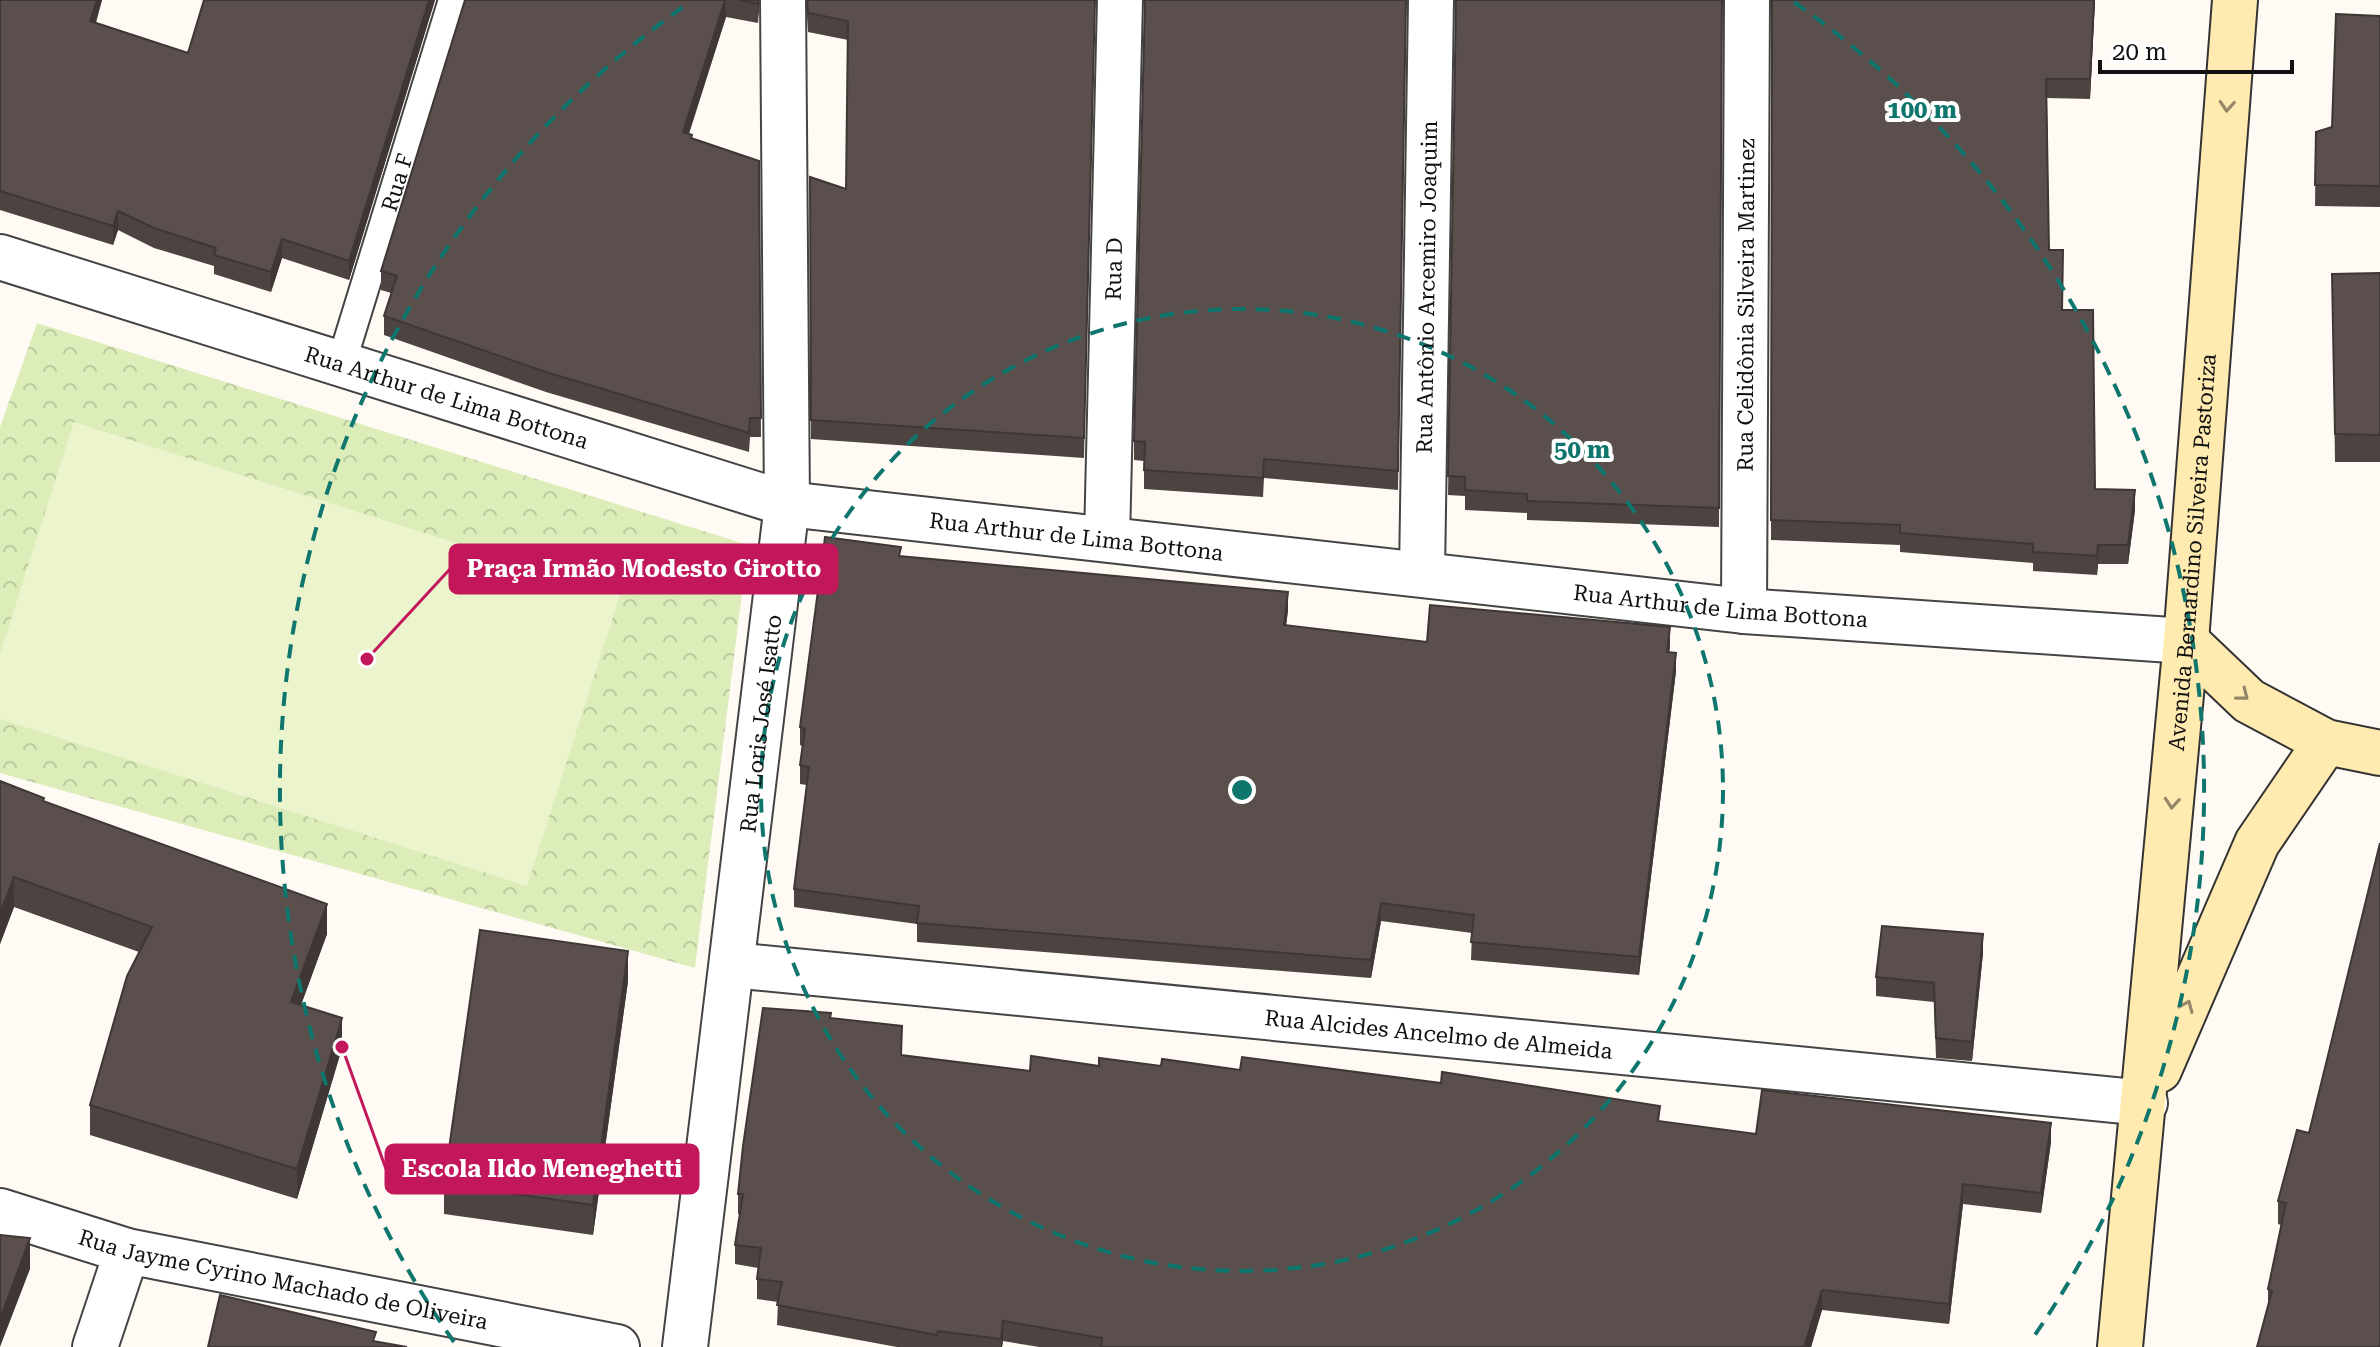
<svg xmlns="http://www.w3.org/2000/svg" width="2380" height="1347" font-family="'Roboto Serif',serif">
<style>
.park{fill:url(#park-crowns)}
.pitch{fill:#ecf4cd}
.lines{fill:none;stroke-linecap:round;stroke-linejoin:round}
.service-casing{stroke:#444;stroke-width:32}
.minor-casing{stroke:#444;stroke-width:48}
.secondary-casing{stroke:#333;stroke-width:48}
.service{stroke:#fff;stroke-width:28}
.minor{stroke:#fff;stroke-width:44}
.secondary{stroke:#ffeaaf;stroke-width:44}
.wall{fill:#4d4441}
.shaded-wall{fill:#3f3735}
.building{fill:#5a4f4c;stroke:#3f3735;stroke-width:2}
.oneway{stroke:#948868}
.ring{fill:none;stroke:#0f766e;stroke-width:4;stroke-dasharray:14 10}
.labels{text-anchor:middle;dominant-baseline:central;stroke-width:8;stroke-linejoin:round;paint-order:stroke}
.street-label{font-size:22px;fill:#111;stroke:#fff}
.centre{fill:#0f766e;stroke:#fff;stroke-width:4}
.ring-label{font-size:24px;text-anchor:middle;font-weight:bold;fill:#0f766e;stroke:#fff;stroke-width:8;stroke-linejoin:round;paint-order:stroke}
.leader{fill:none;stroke:#c2185b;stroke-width:3}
.callout-dot{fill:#c2185b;stroke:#fff;stroke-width:3}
.callout{fill:#c2185b;stroke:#c2185b;stroke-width:3}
.callout-label{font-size:24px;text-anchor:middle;font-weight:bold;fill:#fff}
</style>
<defs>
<pattern id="park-crowns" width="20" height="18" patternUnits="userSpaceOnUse" patternTransform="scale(2)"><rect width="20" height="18" fill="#dcedba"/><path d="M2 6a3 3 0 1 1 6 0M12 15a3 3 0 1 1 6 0" fill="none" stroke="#bcca9f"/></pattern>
</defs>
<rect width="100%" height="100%" fill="#fffbf4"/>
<path class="park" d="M37,323L748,545L695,968L0,773V427Z"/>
<path class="pitch" d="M74,422L620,595L527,886L0,719V654Z"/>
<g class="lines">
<defs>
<g id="service">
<path id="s1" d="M341,364L453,0"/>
</g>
<g id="minor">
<path id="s2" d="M0,257L787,504L1744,611L2186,641"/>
<path id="s3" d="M1107,539L1120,0"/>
<path id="s4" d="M1422,573L1431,0"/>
<path id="s5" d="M1744,611L1747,0"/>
<path id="s6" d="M732,965L2145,1103"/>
<path id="s7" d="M0,1211L127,1251L617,1347"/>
<path d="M95,1347L127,1251"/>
<path id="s8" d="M685,1347L787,504L783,0"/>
</g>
<g id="secondary">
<path d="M2186,641L2249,701L2326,742L2380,753"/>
<path d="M2159,1070L2257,843L2326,742"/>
<path id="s9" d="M2120,1347L2186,641L2235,0"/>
</g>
</defs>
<use href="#service" class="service-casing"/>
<use href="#minor" class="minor-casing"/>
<use href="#secondary" class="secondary-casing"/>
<use href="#service" class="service"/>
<use href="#minor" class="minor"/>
<use href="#secondary" class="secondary"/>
</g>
<path class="wall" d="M0,0H102L96,23L188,53L435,0L349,280L282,258L271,292L214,274V266L154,248L118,230L113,245L0,210Z
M465,0H760L758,23L726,17L689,134L692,139L759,161L761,437H750L749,452L546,392L384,335V316L391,293L381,290V271Z
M806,0H1095L1084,458L811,439L810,177L846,189L848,40L808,32Z
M1406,0L1398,490L1264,478L1263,497L1144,489V461L1134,460V441Z
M1456,0H1722L1719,527L1527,520V513L1465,510V496L1448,495Z
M1772,0H2095L2090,99L2047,98L2049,250L2062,310L2095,489L2135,510L2128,564H2098L2097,575L2033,571V563L1900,552V545L1771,540Z
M2380,16V207L2315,206L2316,132L2332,127Z
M2380,273V462H2335L2332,274Z
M901,556L1288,610L1286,625L1427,642L1670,646L1669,652L1676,671L1639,975L1471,960L1472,933L1381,921L1371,978L917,942V924L794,907V889L807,785L800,784V765L802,746L800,745V727Z
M0,781L327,934L301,1005L342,1048L297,1199L90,1135V1105L139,952L14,907L0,944Z
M1983,953L1972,1061L1936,1058L1934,1002L1876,996V977Z
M628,981L593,1235L444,1214V1184Z
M831,1018L901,1055L1030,1071L1099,1066H1161L1240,1070L1756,1134L2051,1142L2041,1213L1963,1204L1949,1324L1822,1310L1811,1347H1039L1003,1341L1002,1347H897L777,1325L778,1302L757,1299V1279L758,1268L735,1264V1245L740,1214H738V1194Z
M2309,1133L2268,1308V1289L2281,1225L2278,1224V1201Z"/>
<path class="shaded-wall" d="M97,0H102L90,40V21Z
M429,0H435L349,280V261Z
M725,0L726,17L683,151V132Z
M2094,0H2095L2090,99V79Z
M118,211V230L113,245V226Z
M282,239V258L271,292V272Z
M2135,490V510L2128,564V545Z
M2098,545V564L2097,575V556Z
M1288,592V610L1284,643V625Z
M1670,627V646L1667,670V652Z
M1676,653V671L1639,975V957Z
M14,877V907L0,944V914Z
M1381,903V921L1371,978V960Z
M327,904V934L291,1032V1002Z
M1983,934V953L1972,1061V1042Z
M628,951V981L593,1235V1205Z
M342,1018V1048L297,1199V1169Z
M2051,1123V1142L2041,1213V1193Z
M1963,1184V1204L1949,1324V1304Z
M30,1238V1269L0,1347V1319Z
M1822,1290V1310L1811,1347H1804Z
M1003,1321V1341L1002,1347H1001Z"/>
<path class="building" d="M0,0H97L90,21L188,53L204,0H429L349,261L282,239L271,272L214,255L216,248L154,228L118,211L113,226L0,191Z
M465,0H725L683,132L692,135L691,138L759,161L761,418H750L749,433L546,372L384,316L397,276L381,271Z
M739,0H758V4Z
M807,0H1095L1084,438L811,420L810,177L846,189L848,21L808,13Z
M1145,0H1406L1398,471L1264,459L1263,478L1144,470L1145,442L1134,441Z
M1456,0H1722L1719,508L1527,501V494L1465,490V477L1448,476Z
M1772,0H2094L2090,79H2046L2049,250H2063L2062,310H2093L2095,489L2135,490L2128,545H2098L2097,556L2033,552V544L1900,533V525L1771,520Z
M2336,14L2380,16V186L2315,185L2316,132L2332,127Z
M2380,273V435L2335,434L2332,274Z
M825,537L901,547L899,556L1288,592L1284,625L1427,642L1430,605L1670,627L1667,652L1676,653L1639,957L1471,942L1474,915L1381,903L1371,960L917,923L919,906L794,889L809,767L800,765L805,729L800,727Z
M0,781L44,798L43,801L327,904L291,1002L342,1018L297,1169L90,1105L127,976L152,927L14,877L0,914Z
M2380,843V1347H2257L2272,1291L2268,1289L2286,1203L2278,1201L2297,1130L2309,1133Z
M1882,926L1983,934L1972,1042L1936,1038L1934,983L1876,977Z
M480,930L628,951L593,1205L444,1184Z
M763,1008L831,1013L830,1018L902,1026L901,1055L1030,1071L1031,1056L1099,1066V1058L1161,1066L1162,1059L1240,1070L1242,1057L1441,1083L1442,1072L1660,1106L1658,1121L1756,1134L1762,1090L2051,1123L2041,1193L1963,1184L1949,1304L1822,1290L1804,1347H1101L1102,1338L1003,1321L1001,1339L938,1331L937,1335L777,1305L782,1282L757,1279L761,1248L735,1245L743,1194H738L743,1146Z
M0,1235L30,1238L0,1319Z
M220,1295L376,1332L373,1341L407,1347H208Z"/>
<defs><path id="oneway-chevron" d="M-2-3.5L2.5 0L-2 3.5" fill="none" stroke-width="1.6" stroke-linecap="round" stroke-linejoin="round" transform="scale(2)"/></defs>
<g class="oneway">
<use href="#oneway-chevron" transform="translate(2227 106) rotate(94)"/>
<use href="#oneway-chevron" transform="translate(2243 695) rotate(38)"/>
<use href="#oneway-chevron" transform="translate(2172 803) rotate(95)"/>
<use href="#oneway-chevron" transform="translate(2187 1006) rotate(-67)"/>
</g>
<g class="ring">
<circle cx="1242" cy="790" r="481"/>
<path d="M454 1342A962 962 0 0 1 690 2M1794 2A962 962 0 0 1 2030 1342"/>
</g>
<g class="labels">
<g class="street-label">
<text stroke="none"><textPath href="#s1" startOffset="190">Rua F</textPath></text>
<text stroke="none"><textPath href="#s3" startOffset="270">Rua D</textPath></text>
<text stroke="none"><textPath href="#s4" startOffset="286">Rua Antônio Arcemiro Joaquim</textPath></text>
<text stroke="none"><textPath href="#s5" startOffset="306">Rua Celidônia Silveira Martinez</textPath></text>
<text stroke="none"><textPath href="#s2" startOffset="468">Rua Arthur de Lima Bottona</textPath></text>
<text stroke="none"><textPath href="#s2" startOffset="1116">Rua Arthur de Lima Bottona</textPath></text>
<text stroke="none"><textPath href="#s9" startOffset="798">Avenida Bernardino Silveira Pastoriza</textPath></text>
<text stroke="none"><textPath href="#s2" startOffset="1764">Rua Arthur de Lima Bottona</textPath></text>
<text stroke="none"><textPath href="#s8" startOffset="628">Rua Loris José Isatto</textPath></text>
<text stroke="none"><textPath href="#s6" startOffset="710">Rua Alcides Ancelmo de Almeida</textPath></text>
<text stroke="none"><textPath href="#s7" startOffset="292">Rua Jayme Cyrino Machado de Oliveira</textPath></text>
</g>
</g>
<circle cx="1242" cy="790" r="12" class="centre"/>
<g class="ring-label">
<text x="1922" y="118">100 m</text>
<text x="1582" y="458">50 m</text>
</g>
<path class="leader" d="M367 659L450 569M342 1047L386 1169"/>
<g class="callout-dot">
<circle cx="367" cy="659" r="8"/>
<circle cx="342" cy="1047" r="8"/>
</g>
<g class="callout">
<rect x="450" y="545" width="387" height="48" rx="8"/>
<rect x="386" y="1145" width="312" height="48" rx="8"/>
</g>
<g class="callout-label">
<text x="644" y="577">Praça Irmão Modesto Girotto</text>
<text x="542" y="1177">Escola Ildo Meneghetti</text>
</g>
<path d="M2100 60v12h192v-12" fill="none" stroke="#111111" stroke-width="4"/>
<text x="2112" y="60" font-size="24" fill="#111111" stroke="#ffffff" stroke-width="6" paint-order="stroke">20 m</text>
</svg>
